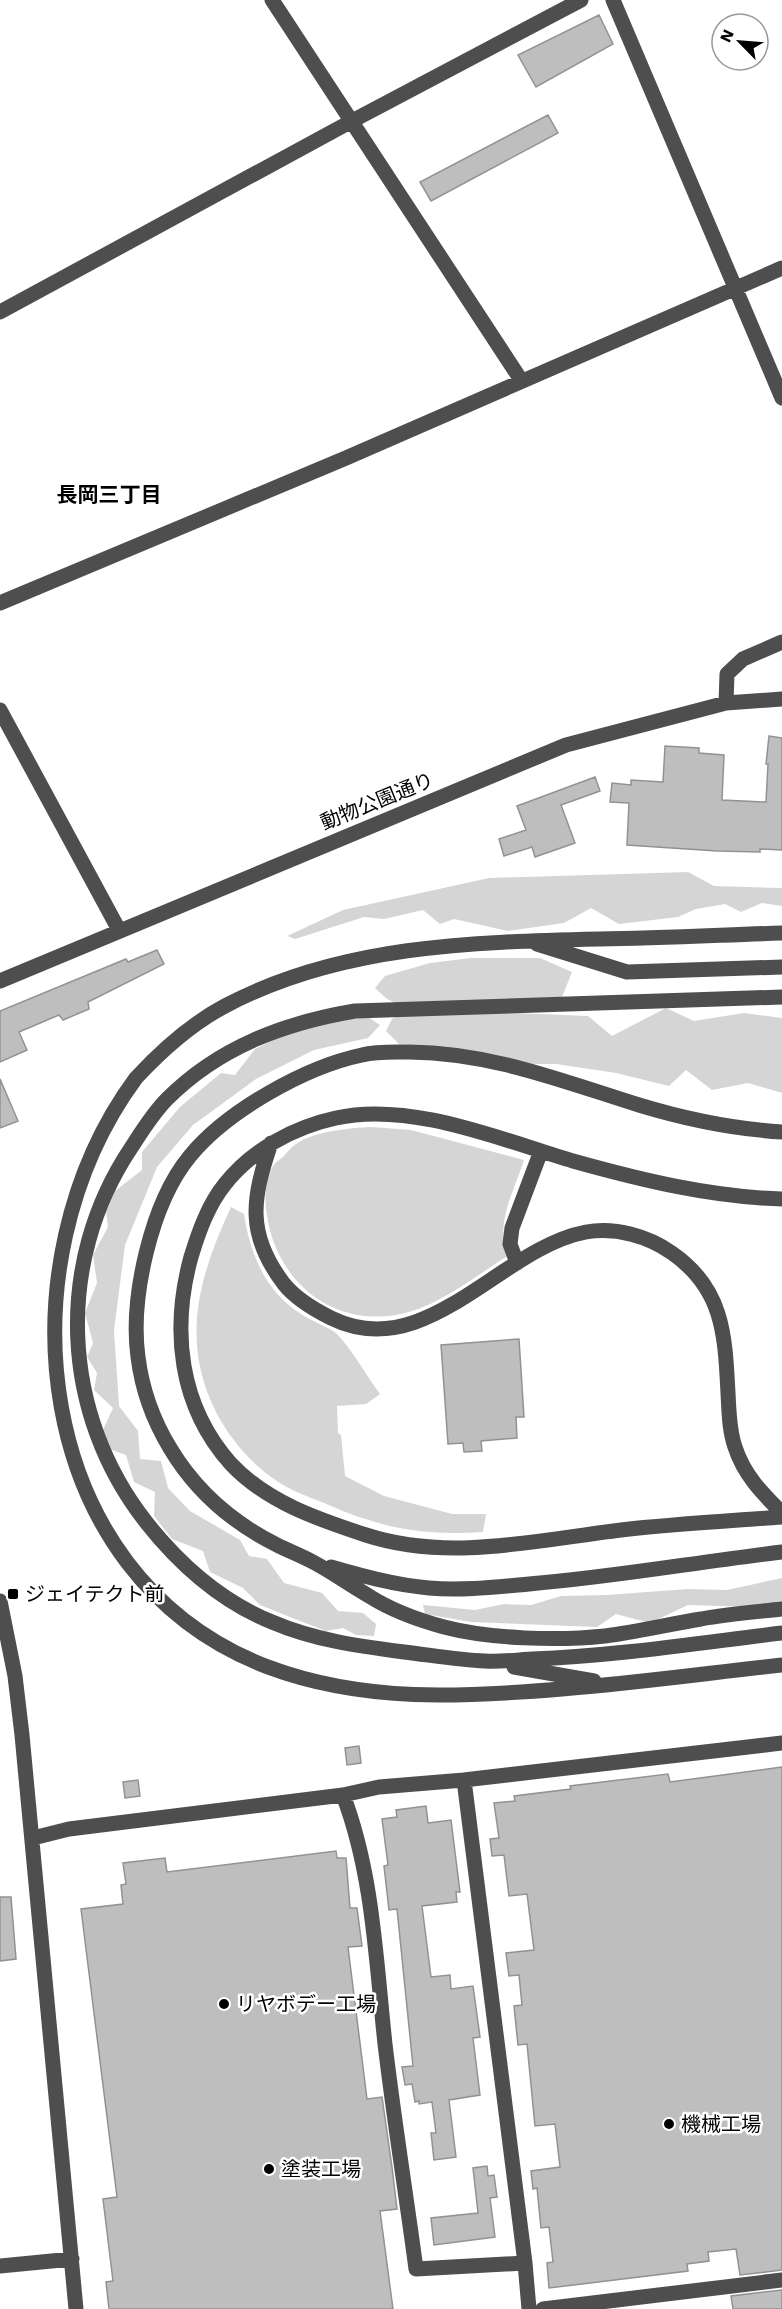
<svg xmlns="http://www.w3.org/2000/svg" width="782" height="2309" font-family="'Work Sans','Noto Sans JP',sans-serif">
<style>
.green{fill:#d5d5d5}
.building{fill:#bebebe;stroke:#929292;stroke-width:1.5}
.lines{fill:none;stroke-linecap:round;stroke-linejoin:round}
.minor{stroke:#4e4e4e;stroke-width:15}
.poi-dot{fill:#000;stroke:#fff;stroke-width:2}
.labels{text-anchor:middle;dominant-baseline:central;stroke-width:5;stroke-linejoin:round;paint-order:stroke}
.street-label{font-size:20px;fill:#000;stroke:#fff}
.poi-label{font-size:20px;fill:#000;stroke:#fff;text-anchor:start}
.neighbourhood-label{font-size:21px;font-weight:bold;fill:#000;stroke:#fff}
</style>
<rect width="100%" height="100%" fill="#fff"/>
<path class="green" d="M688,872L714,886L782,888V906L762,903L741,912L725,904L696,909L678,917L619,924L591,908L564,923L508,931L454,919L440,924L423,910L384,919L364,917L295,939L287,936L343,910L489,878Z
M471,958H540L572,972L562,997L466,1011L588,1016L612,1036L666,1008L694,1021L744,1013L782,1018V1093L748,1083L712,1090L686,1070L669,1086L616,1073L556,1064H488L439,1046L399,1044L386,1031L392,1019L403,1012L402,1006L387,999L375,988L385,976L430,963Z
M368,1017L380,1025L368,1038L314,1050L256,1079L193,1125L157,1167L125,1245L114,1330L119,1406L138,1431L140,1459L161,1461L168,1488L190,1511L240,1540L249,1556L267,1559L284,1583L322,1593L338,1611L363,1613L376,1624L374,1636L356,1635L343,1628L326,1631L295,1619L260,1605L243,1588L210,1572L203,1551L172,1539L154,1516L155,1492L134,1482L126,1455L109,1449L102,1432L113,1408L94,1390L97,1373L87,1357L93,1343L85,1313L97,1283L93,1255L108,1227L106,1212L115,1191L142,1170V1152L180,1107L221,1073L235,1075L255,1049L309,1023Z
M371,1127L411,1130L524,1160C515,1189 493,1227 509,1255C474,1277 437,1308 396,1315C329,1326 276,1279 267,1215C264,1201 265,1179 273,1166C275,1163 280,1159 283,1157C287,1152 292,1147 296,1144C314,1131 350,1128 371,1127Z
M231,1207L244,1214C250,1254 265,1291 301,1314C310,1320 332,1329 337,1334C354,1352 366,1375 380,1394L366,1404L337,1406L338,1433L341,1435L345,1476L384,1496L452,1514H486L483,1532C421,1536 381,1528 324,1503C306,1496 287,1489 271,1477C248,1460 229,1437 216,1412C180,1340 199,1276 231,1207Z
M782,1578V1602L755,1607L688,1605L650,1623L616,1614L597,1627L471,1622L425,1614L423,1605L475,1610L504,1604L531,1605L561,1596L607,1595L688,1589L727,1590Z"/>
<path class="building" d="M599,15L613,44L536,87L518,55Z
M548,115L558,133L431,201L420,182Z
M769,736L782,738V850L760,849V852L717,851L627,845L629,803L610,802L612,783L631,785V780L663,782L665,746L699,748V753L724,755L722,800L766,802L768,764H766Z
M595,777L600,791L561,805L575,843L535,857L532,847L504,856L499,839L526,830L517,806Z
M157,950L164,964L88,1002L89,1009L63,1020L59,1015L19,1032L27,1050L0,1062V1011L126,959L128,962Z
M0,1079L18,1121L0,1128Z
M519,1339L524,1417H516L517,1438L481,1441L482,1451L464,1452L463,1443L448,1444L441,1345Z
M359,1746L361,1763L347,1765L345,1748Z
M782,1767V2270L740,2275L736,2249L708,2252L709,2261L687,2264L688,2271L549,2288L547,2263L553,2262L549,2227L541,2228L537,2188L533,2189L531,2171L560,2167L555,2124L535,2126L527,2044L518,2045L514,2006L522,2005L519,1975L509,1976L506,1953L534,1950L527,1894L509,1896L504,1855L492,1856L490,1839L499,1838L494,1803L515,1801L514,1796L571,1789L570,1786L668,1774L670,1782Z
M138,1780L140,1796L125,1798L123,1782Z
M426,1806L428,1823L451,1820L460,1892H456L457,1902L422,1906L431,1977L450,1975L451,1989L473,1986L480,2037L473,2038L480,2095L449,2100L456,2157L434,2160L431,2133H436L432,2102L419,2104V2101L415,2102L412,2084L405,2085L402,2067L413,2066L397,1909L389,1910L384,1866L388,1865L382,1819L397,1817L396,1810Z
M336,1851L337,1858H346L350,1908H357L362,1946L348,1947L367,2099L382,2097L392,2167L397,2209L380,2211L393,2309H109L106,2282L113,2281L103,2199L117,2197L81,1909L123,1904L121,1885L126,1884L123,1863L165,1858L167,1872Z
M0,1897H11L16,1959L0,1961Z
M487,2166L488,2176L494,2175L497,2197L490,2198L495,2237L434,2245L431,2218L478,2213L473,2168Z
M782,2290V2309H733L731,2296Z"/>
<g class="lines">
<path class="minor" d="M272,0L521,380
M613,0L782,398
M0,312L352,121L581,0
M0,603L346,458L782,268
M726,703L727,674L743,659L782,642
M0,710L119,930
M782,933C721,935 660,938 600,939C472,942 340,945 225,1006C191,1024 162,1050 136,1078C0,1262 29,1576 268,1667C364,1703 463,1697 562,1689C636,1683 709,1673 782,1665
M537,944L627,972L782,967
M0,981L566,745L726,703L782,699
M782,997L355,1011C284,1023 219,1047 167,1099C153,1113 142,1131 131,1148C54,1263 61,1414 146,1522C180,1565 220,1601 272,1622C314,1640 358,1646 404,1652C430,1655 458,1660 485,1661C500,1662 516,1660 532,1659C616,1656 699,1643 782,1633
M782,1132C734,1129 685,1119 639,1105C562,1081 492,1053 410,1052C395,1052 377,1051 362,1055C305,1067 227,1111 190,1156C151,1203 130,1298 138,1357C142,1389 153,1420 170,1448C195,1490 233,1523 277,1545C289,1551 302,1556 313,1562C332,1572 350,1585 369,1596C391,1610 418,1620 444,1627C490,1639 558,1641 605,1636C638,1632 669,1624 701,1619C728,1614 755,1612 782,1609
M271,1143C252,1199 246,1234 284,1284C296,1299 313,1309 331,1318C426,1365 500,1248 586,1232C616,1227 648,1236 672,1253C724,1289 725,1336 728,1393C729,1411 729,1430 735,1447C744,1475 762,1493 782,1513
M782,1199C711,1197 641,1180 573,1161C502,1140 410,1101 336,1118C294,1127 252,1150 225,1184C208,1205 199,1231 191,1257C171,1330 179,1406 231,1464C267,1502 317,1519 366,1535C449,1562 537,1540 621,1530C674,1524 728,1521 782,1517
M517,1263L510,1244L512,1228L541,1151
M331,1567C363,1576 395,1585 429,1588C461,1591 496,1587 529,1584C614,1577 697,1562 782,1552
M0,1601L15,1676L22,1735L76,2309
M514,1667L594,1681
M464,1780L525,2263L529,2309
M343,1795C373,1873 376,1961 385,2044C394,2120 406,2194 416,2269L525,2263
M33,1838L69,1829L343,1795L379,1787L464,1780L782,1743
M0,2266L72,2259
M543,2309L782,2280"/>
</g>
<g class="poi-dot">
<rect x="7" y="1588" width="12" height="12" rx="3"/>
<circle cx="224" cy="2004" r="6"/>
<circle cx="669" cy="2124" r="6"/>
<circle cx="269" cy="2169" r="6"/>
</g>
<g class="labels">
<g class="street-label">
<text transform="translate(377 801) rotate(-22)">動物公園通り</text>
</g>
<g class="poi-label">
<text x="25" y="1594">ジェイテクト前</text>
<text x="236" y="2004">リヤボデー工場</text>
<text x="681" y="2124">機械工場</text>
<text x="281" y="2169">塗装工場</text>
</g>
<g class="neighbourhood-label">
<text x="109" y="494">長岡三丁目</text>
</g>
</g>
<g transform="translate(740 42) rotate(295)"><circle r="28" fill="#ffffff" stroke="#999999" stroke-width="1.5"/>
<path d="M0-4.5L10 22L0 15L-10 22Z" fill="#000000"/>
<text y="-9" font-size="16" font-weight="bold" text-anchor="middle" fill="#000000">N</text>
</g>
</svg>
